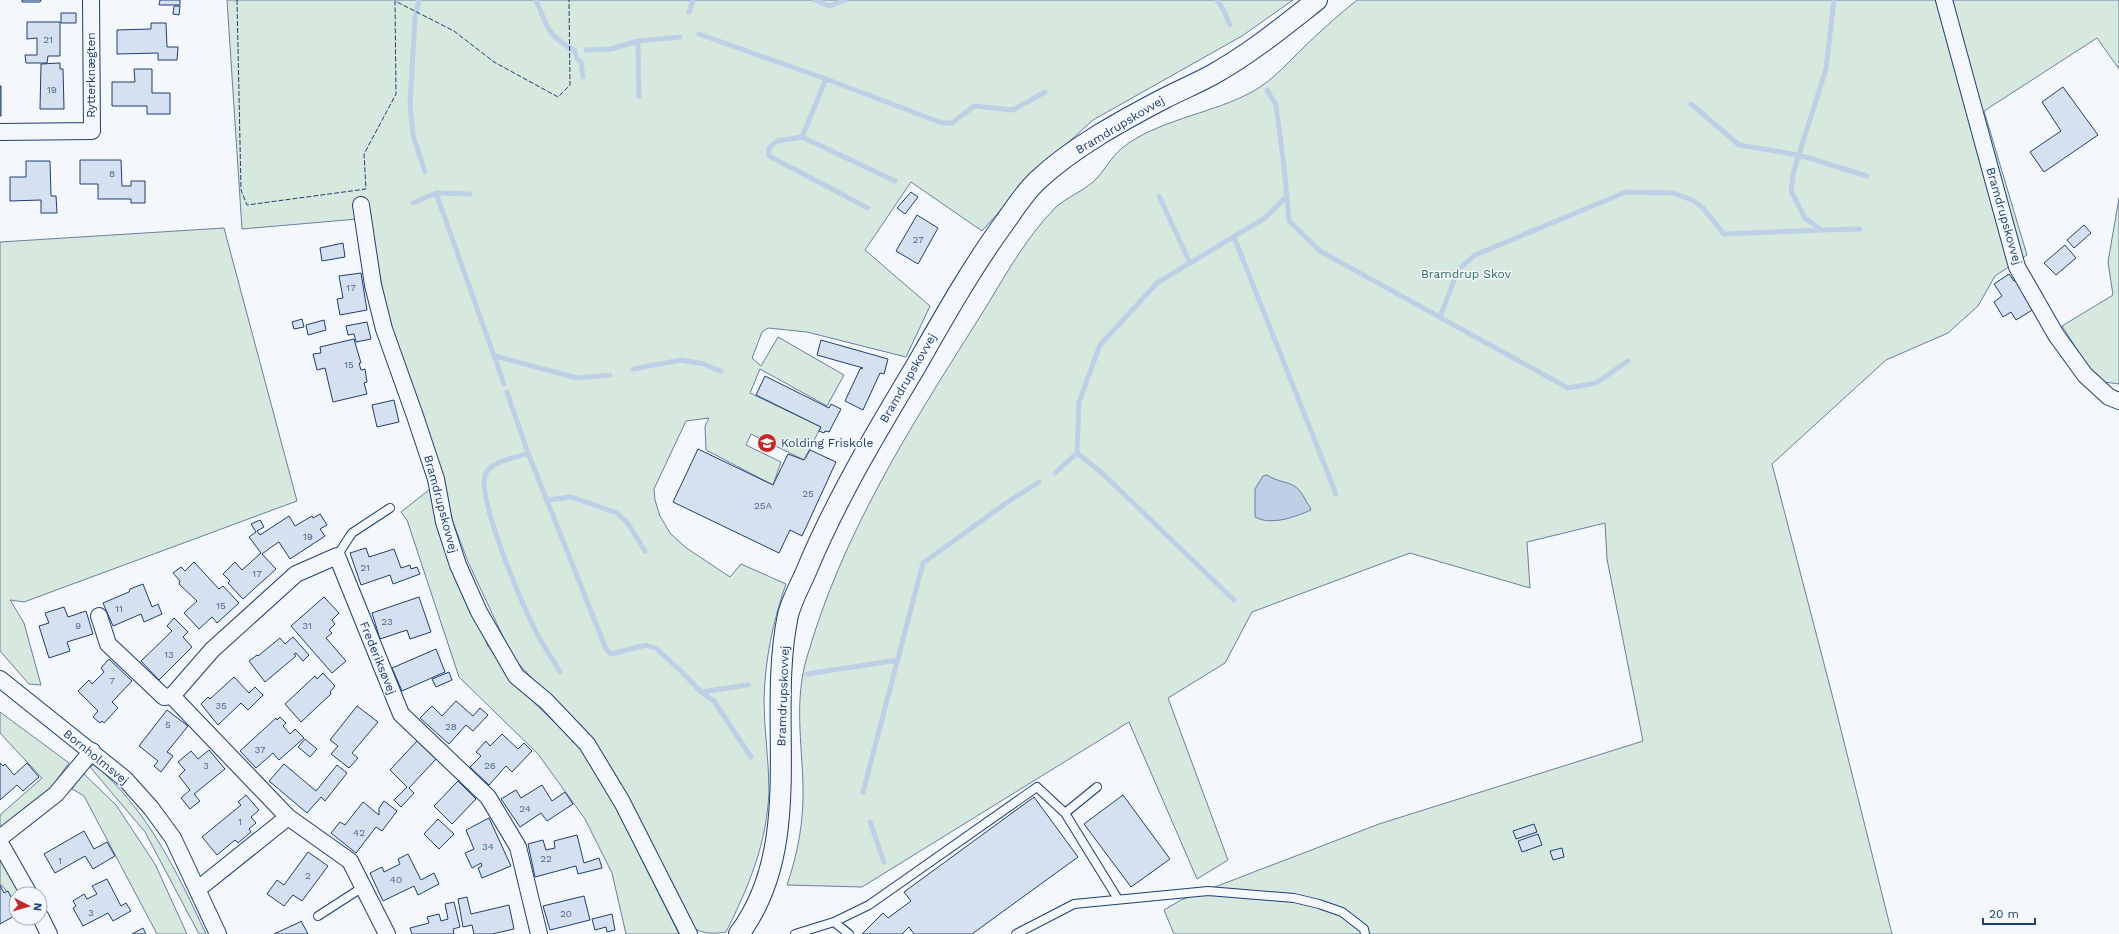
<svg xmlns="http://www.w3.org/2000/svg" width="2119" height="934" font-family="'Work Sans',sans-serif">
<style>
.green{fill:#d7e8df;stroke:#687fa3}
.water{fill:#bed0e5;stroke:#687fa3}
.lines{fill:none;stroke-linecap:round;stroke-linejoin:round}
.stream{stroke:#bed0e5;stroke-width:5}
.building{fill:#d5e0f0;stroke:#1d3f73}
.service-casing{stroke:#1d3f73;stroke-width:10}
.minor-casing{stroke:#1d3f73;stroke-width:18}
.tertiary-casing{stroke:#1d3f73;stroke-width:22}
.service{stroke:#f4f7fb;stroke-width:8}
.minor{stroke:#f4f7fb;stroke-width:16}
.tertiary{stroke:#f4f7fb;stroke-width:20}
.fence{stroke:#1d3f73;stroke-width:1;stroke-dasharray:5 2;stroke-linecap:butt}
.labels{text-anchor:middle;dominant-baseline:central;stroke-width:3;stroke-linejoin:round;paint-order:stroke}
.number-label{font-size:10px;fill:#4b6792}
.street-label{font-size:12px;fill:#1d3f73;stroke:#f4f7fb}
.park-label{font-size:12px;fill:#2c6c60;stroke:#f4f7fb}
.poi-label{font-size:12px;fill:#1d3f73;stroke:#f4f7fb;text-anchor:start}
</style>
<rect width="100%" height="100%" fill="#f4f7fb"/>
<path class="green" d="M227,0H1293L1242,36L1093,120L1030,177L982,231L911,182L865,250L930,306L906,357L807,332L768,328L762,332L752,358L761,366L778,337L844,375L827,406L760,369L750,393L821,427L804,460L751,434L746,445L781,462L773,485L706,450L705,426L709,418L686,421L654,489L655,500L660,516L670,533L685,547L730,577L741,564L786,584C773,621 765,659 764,700C764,730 769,760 769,791C767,843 749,886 726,932C714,934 704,934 693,928L629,800L611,767L585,734L513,658L468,562L453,522L444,483L388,319L369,218L242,229Z
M1357,0H2119V69L2097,38L1984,111L2027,255L1995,276L1978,306L1948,333L1886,360L1772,464L1835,706L1892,934H1174L1164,910L1181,900L1379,824L1643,741L1607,559L1605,523L1527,542L1530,588L1410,553L1252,612L1225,663L1168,698L1228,860L1197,879L1129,722L862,887L787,885C798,853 804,820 803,786C802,743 794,700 807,657C842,535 909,429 976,323C1001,284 1023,240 1056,207C1067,197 1082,192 1093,182C1104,172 1111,157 1122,148C1156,121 1208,114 1246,95C1267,85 1282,69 1298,53C1317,34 1337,16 1357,0Z
M2119,198V384L2104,382L2089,368L2062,326L2113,295L2108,262Z
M224,228L297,501L24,602L10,600L24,623L41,685L29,684L0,651V242Z
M430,489L450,558L488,646L517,686L578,745L613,794L639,854L679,934H626L612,873L585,819L538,754L459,677L407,520L401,512Z
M0,712L69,763L47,793L0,830V815L42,778L0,733Z
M94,764C148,810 177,872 206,934H199L145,832L90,767Z
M83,773L116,805L155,864L187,934H157L84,796L72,789Z
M0,857L20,894H16V903L0,883Z"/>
<path class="water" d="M1267,475C1284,486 1294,478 1305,499C1307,504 1310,505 1311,510C1295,517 1271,526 1255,517V489L1263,476Z"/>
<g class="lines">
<path class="stream" d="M419,0L415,19L410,104L413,135L425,172
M536,0C547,27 548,36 575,51L577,59L581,62L583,77
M815,0L829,6L846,0
M1217,0L1223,9L1230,25
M1834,0L1826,69L1794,170L1791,191L1805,218L1821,230L1860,229
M689,12L693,0
M699,34L826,79L942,123H952L974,106L1013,110L1045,92
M638,41L639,97
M586,50L611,49L638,41L680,37
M826,79L802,137L777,141L769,148V156L868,208
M1267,90L1276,105L1284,166L1289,221L1320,251L1568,388L1596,383L1628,361
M1691,104L1739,145L1799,155L1867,176
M802,137L895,181
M436,193L504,384
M1159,196L1190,263
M413,203L436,193L470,194
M1234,237L1336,494
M1440,317L1458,270L1475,255L1626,192L1673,193L1692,200L1702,207L1724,234L1821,230
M495,356L577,378L610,375
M633,369L681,360L704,364L721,371
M507,392L528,453L606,649L611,654L646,645L657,649L682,672L701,692L714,701L751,757
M528,453C516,458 492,461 486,473C475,493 519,596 530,619C538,638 550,655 560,672
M1055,473L1077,453
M548,500L571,497L617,513L627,522L645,551
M1234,600L1102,473L1077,453L1079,402L1100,345L1157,283L1265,218L1287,196
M807,674L898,660
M701,692L748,685
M863,792L923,563L1006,503L1039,482
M870,822L884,862"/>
</g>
<path class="building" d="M22,0H41L40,2H22Z
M160,0H180V5H159Z
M174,6H180L179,15L173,14Z
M61,13H76V23H61Z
M27,22H60V56H48L47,63H26L25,55H37V38L27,39Z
M151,23H166L167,47H178L177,60H158V53L117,54V30L151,29Z
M60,63V69H63L64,109H40L41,64Z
M134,69H152V93H170V114H147V106H112V82H135Z
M0,86H1V116H0Z
M2063,87L2098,135L2044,172L2030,152L2061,131L2042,102Z
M80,160H121L122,186H131V181H145V203H131V199H98V184H80Z
M26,161H50L51,196H56L57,213H41V200L10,201V177H26Z
M911,192L918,197L905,214L897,208Z
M917,215L938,228L918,264L896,251Z
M2084,225L2091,233L2074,248L2067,240Z
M343,243L345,257L322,261L320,248Z
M2065,245L2076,258L2056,275L2044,263Z
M361,273L367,310L340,315L337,299L343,298L339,276Z
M2009,274L2014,281L2016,280L2034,309L2016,320L2011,312L2003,317L1994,302L2002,296L1994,284Z
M302,319L304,327L294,329L292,322Z
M324,320L326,330L308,335L306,325Z
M367,322L371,339L356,342L354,334L348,335L346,326Z
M354,339L361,363H359L361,370L365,369L367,382L364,383L367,394L333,402L325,368L317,370L313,354L321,353L320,347Z
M821,340L888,359L884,374L880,373L863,410L845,401L860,369L863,368L817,355Z
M765,376L829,408L831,404L841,409L829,432L825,431L824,433L819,431L821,427L756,395Z
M394,400L399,422L377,427L372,405Z
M698,449L773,485L788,454L804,460L810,450L836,462L802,536L790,530L779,553L673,502Z
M320,514L327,525L320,529L325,536L290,559L279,542L270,548L262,554L276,569L243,599L228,583L230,581L223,574L235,562L242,570L261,553L249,537L256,532L251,524L260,520L264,527L257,531L260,535L289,516L295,526L312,516L313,518Z
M366,548L369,557L394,549L401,568L410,565L411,569L417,567L420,574L393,584L390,575L361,585L350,553Z
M194,562L219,589L223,586L239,603L217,623L212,617L199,629L184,613L197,601L179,584L180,581L173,573L181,567L185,571Z
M143,584L152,607L158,604L162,614L144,622L141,614L113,626L103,603L129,592L130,589Z
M324,597L339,613L332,620L335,624L329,630L332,633L326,638L346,661L332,673L291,626Z
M419,597L431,632L410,639L407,630L380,639L372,613Z
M64,607L68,617L86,611L93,634L67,642L70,651L49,658L39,626L49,623L45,613Z
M174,618L188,632L183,637L192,647L159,680L141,661L172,631L167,626Z
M293,637L309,655L303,661L296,653L294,654L296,656L265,682L249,661L257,655L258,656L280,638L285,644Z
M436,649L445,672L402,691L392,668Z
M109,659L132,681L112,702L118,708L104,723L102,721L100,723L93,717L98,711L78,691L89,680L92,684L104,672L101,668Z
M449,672L452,680L436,687L432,679Z
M323,673L335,686L330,692L331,694L301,722L285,704L315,676L317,679Z
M234,677L249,693L255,687L263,695L248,710L241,703L218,725L201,704L208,697L210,699Z
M456,701L473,716L480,708L488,715L473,731L466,725L449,744L420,718L432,706L442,716Z
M357,706L378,722L352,753L358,758L349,768L331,754L338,746L330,740Z
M167,710L188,726L167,752L173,756L161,772L154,766L158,761L139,746Z
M280,717L286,723L283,726L290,734L295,729L304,738L279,760L273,753L256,768L240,751L276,718L277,720Z
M502,734L518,749L524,743L532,751L512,772L506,766L489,785L470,767L481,756L476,752L486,741L490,746Z
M305,739L317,749L310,757L298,747Z
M417,741L436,759L409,788L414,793L401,807L394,800L407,787L390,770Z
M209,750L225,769L194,794L200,801L190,809L181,798L190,790L179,776L185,770L178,762L191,751L198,759Z
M0,763L3,766L5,764L14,775L27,763L39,777L23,791L17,785L0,800Z
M284,764L316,791L337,765L347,773L325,801L321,797L307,813L269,781Z
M458,781L476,799L452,824L434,806Z
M542,785L552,801L565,792L573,804L547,821L541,813L520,827L501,799L516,790L521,798Z
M246,795L259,810L251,817L256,823L249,829L251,832L238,843L235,840L217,855L202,837L241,805L238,802Z
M1123,795L1170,859L1131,887L1084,824Z
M1034,797L1078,857L972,934H914L909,927L902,934H862L883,913L888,918L911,901L904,892Z
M384,801L397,811L382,831L376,827L356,853L331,833L340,822L345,825L363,802L379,815V808Z
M489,818L511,866L482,878L478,868L482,866L481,863L472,868L465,853L474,849L466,830Z
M438,819L454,834L439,849L424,834Z
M1534,824L1537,832L1516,839L1513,831Z
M84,831L94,849L107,842L115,856L93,869L85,856L55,873L44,854Z
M1538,834L1542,845L1522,852L1518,841Z
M577,835L584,863L599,858L602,868L578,874L576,866L535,877L528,844L543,840L546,850L555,848L554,841Z
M1562,848L1564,857L1553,860L1550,851Z
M308,852L328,866L302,901L293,895L284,906L267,894L277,880L284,885Z
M408,854L421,880L434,873L439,884L418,895L414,886L383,901L370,873L382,867L384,872L400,864L398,859Z
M107,879L121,906L126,903L131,911L113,921L108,913L83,926L73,908L76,906L73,901L84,894L87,899L97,894L92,886Z
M0,885L4,893L8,891L16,907V915L0,924Z
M584,896L590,920L550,930L543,906Z
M467,897L471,914L509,905L514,929L492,934H474L472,925L463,927L458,899Z
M454,902L460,927L453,929L454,934H412L410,928L429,923L427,917L439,914L441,921L448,919L445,904Z
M612,914L615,930L607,932L606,927L595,930L592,919Z
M301,921L308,934H274L300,922Z
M143,928L146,934H132Z"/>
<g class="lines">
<defs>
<path id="service" d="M337,556L352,533L390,508
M1097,787L1065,813L1118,899
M318,916L363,887
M834,922L869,905L1037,787L1065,813
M795,934L834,922L849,934
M1016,934L1074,904L1208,891L1294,898L1319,904L1342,912L1364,929L1365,934"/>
<path id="minor" d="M1944,0L2017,267L2056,335L2085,375L2109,397L2119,401
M0,132L92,131L91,0
M361,205L373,285L384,329L415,416L436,479L444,522L458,565L479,612L516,676L546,701L587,744L622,802L689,934
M99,616L108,644L164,697L172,696
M0,679L125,779L151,808L173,838L218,934
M0,838L56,794L92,751
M0,843L29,894
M198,889L288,817
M40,916L49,934
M387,934L350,861L288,817L172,696L212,650L296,574L337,556L401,714L488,797L518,847L539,934"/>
<path id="tertiary" d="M739,934C807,842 766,720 788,615C792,599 802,582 808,567C838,496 877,431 916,366C944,317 972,267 1005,222C1015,208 1025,192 1038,180C1073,147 1123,120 1165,98C1181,90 1197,83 1212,75C1250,54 1284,26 1317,0"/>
</defs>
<use href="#service" class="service-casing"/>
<use href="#minor" class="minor-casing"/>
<use href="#tertiary" class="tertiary-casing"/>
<use href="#service" class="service"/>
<use href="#minor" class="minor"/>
<use href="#tertiary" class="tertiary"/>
<path class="fence" d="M237,0L241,190L247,205L366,189L364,154L396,94L395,1L454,31L494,62L558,97L570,85L569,0"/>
</g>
<defs>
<symbol id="school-disc" viewBox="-11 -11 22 22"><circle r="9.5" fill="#c62828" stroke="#f4f7fb"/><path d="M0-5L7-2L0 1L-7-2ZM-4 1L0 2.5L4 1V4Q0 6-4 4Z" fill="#fff"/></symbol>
</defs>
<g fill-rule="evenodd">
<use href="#school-disc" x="756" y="432" width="22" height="22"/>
</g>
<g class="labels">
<g class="number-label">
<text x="48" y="39">21</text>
<text x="52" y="89">19</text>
<text x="112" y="173">8</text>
<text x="918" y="239">27</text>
<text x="351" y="287">17</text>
<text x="349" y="364">15</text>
<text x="808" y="493">25</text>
<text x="763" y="505">25A</text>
<text x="308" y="536">19</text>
<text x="365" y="567">21</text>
<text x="257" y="573">17</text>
<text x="221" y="605">15</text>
<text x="119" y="608">11</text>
<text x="387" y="621">23</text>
<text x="78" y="625">9</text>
<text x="307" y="625">31</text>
<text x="169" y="654">13</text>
<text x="112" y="680">7</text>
<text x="221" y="705">35</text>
<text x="168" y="724">5</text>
<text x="451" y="726">28</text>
<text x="260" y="749">37</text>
<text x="206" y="765">3</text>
<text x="490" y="765">26</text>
<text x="525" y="808">24</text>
<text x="240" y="821">1</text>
<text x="359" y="832">42</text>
<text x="488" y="846">34</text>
<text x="546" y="858">22</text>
<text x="60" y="860">1</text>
<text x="308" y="875">2</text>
<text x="396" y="879">40</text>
<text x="91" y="912">3</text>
<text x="566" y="913">20</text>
</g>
<g class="street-label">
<text transform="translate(91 75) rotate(-90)">Rytterknægten</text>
<text transform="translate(1120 125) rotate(-31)">Bramdrupskovvej</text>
<text transform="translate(2004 216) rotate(74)">Bramdrupskovvej</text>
<text transform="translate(908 378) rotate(-60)">Bramdrupskovvej</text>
<text transform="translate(441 504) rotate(75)">Bramdrupskovvej</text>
<text transform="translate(378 658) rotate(68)">Frederiksøvej</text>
<text transform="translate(783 696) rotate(-88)">Bramdrupskovvej</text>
<text transform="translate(96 757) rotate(39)">Bornholmsvej</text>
</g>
<g class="park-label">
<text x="1466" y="274">Bramdrup Skov</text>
</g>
<g class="poi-label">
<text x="781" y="443">Kolding Friskole</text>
</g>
</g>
<g transform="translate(28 906) rotate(96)"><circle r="19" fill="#f4f7fb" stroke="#9eadc5"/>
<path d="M0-3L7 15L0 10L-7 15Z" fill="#c62828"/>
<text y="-6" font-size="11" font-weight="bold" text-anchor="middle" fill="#1d3f73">N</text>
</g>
<path d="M1983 918v6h52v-6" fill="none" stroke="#1d3f73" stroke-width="2"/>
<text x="1989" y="918" font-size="12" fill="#1d3f73" stroke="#f4f7fb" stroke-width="3" paint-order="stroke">20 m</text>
</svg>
